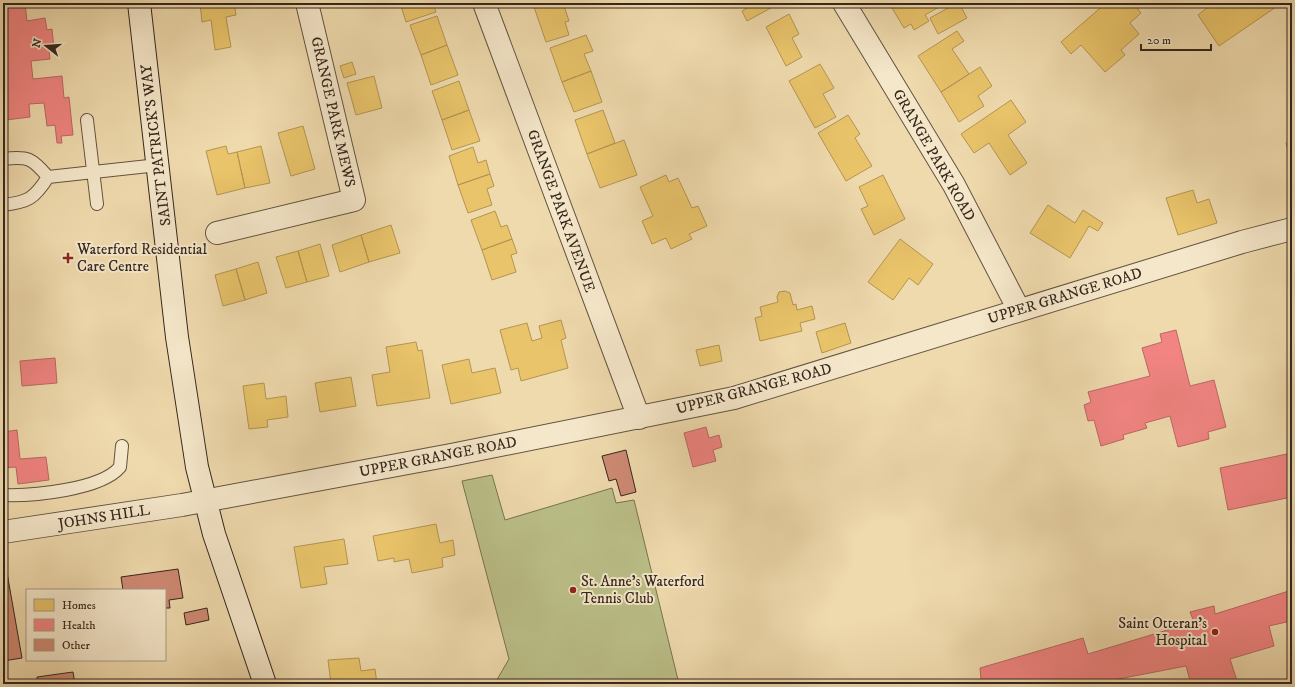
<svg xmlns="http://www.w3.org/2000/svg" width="1295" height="687" font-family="'IM FELL DW Pica',serif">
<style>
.green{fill:#bbbf88;stroke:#787252}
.homes{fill:#e9c46a;stroke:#b39553}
.health{fill:#f28482;stroke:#b96864}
.building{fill:#cf8a74;stroke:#34261d}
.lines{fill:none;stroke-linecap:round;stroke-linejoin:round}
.service-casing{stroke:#635341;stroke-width:14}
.minor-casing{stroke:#635341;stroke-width:24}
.tertiary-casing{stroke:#635341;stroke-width:24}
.secondary-casing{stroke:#34261d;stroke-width:24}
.service{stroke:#f5e7ca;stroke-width:12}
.minor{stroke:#f5e7ca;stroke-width:22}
.tertiary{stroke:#f5e7ca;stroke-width:22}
.secondary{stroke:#f5e7ca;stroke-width:22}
.poi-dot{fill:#8f2418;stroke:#f5e7ca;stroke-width:1.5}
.labels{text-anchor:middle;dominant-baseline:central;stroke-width:4;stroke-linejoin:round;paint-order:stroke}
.street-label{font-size:15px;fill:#34261d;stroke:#f5e7ca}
.poi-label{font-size:15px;fill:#34261d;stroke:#f5e7ca;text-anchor:start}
</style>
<rect width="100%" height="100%" fill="#efdaad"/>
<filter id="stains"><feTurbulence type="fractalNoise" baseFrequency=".005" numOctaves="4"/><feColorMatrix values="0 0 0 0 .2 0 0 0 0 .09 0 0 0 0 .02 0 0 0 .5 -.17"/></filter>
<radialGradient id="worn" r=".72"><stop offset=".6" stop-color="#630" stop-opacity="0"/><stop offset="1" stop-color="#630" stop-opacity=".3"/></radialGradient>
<path class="green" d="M492,475L505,520L612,488L616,503L634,500L679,684H491L495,683L509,659L462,481Z"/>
<path class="homes" d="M200,3H234L236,15L226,17L231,47L215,50L211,20L202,22Z
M400,3H433L436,12L406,22Z
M545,3H563L569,21L565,22L569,35L546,42L534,7Z
M755,3H780L747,21L742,11Z
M889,3H937L939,7L925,15L929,21L914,30L911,24L904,28Z
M957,3H959L967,18L938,34L930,18Z
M1106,3H1133L1141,13L1130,23L1139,34L1121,50L1125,55L1105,72L1081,45L1071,54L1061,42Z
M1213,3H1273L1276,7L1219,46L1198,15Z
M789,14L799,34L792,38L802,57L786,66L766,27Z
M437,16L447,45L421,55L410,25Z
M957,31L964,41L952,49L969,74L941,92L918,56Z
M586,35L593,51L584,54L591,71L562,82L550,48Z
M447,45L458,75L431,85L421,55Z
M352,62L356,74L344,78L340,66Z
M820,64L834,88L823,94L836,117L815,128L789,81Z
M980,67L992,86L978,96L984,106L959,122L941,92Z
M591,71L602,102L574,112L562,82Z
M374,76L382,108L356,115L347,83Z
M459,81L469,110L442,120L432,91Z
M1011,100L1026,122L1008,135L1027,163L1010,175L989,143L974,153L961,134Z
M469,110L480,141L452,150L442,120Z
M603,110L615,143L587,154L575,120Z
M848,115L860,134L855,138L872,166L846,181L818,133Z
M303,126L315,169L291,176L278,133Z
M624,140L637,175L600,188L587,154Z
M1292,142V167L1286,143Z
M226,146L228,154L237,152L245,188L217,195L206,151Z
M261,146L270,183L245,188L237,152Z
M473,147L478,163L486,160L490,174L458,185L449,156Z
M490,174L494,186L487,189L492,205L468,213L458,185Z
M666,175L669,182L678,178L692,208L698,206L707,226L689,234L692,239L671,249L666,238L652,244L642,221L653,216L640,187Z
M883,175L905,219L874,235L861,209L868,206L859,187Z
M1193,190L1197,203L1209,199L1217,223L1178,235L1166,198Z
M1048,205L1075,223L1083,210L1103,223L1098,231L1089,226L1070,258L1030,233Z
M495,211L501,227L507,225L512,239L482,250L471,220Z
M391,225L400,253L369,262L361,235Z
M361,235L369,262L340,272L332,245Z
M512,239L517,253L511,255L516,272L492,280L482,250Z
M900,239L933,264L918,285L909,278L893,300L868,282Z
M320,244L329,276L307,282L298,251Z
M298,251L307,282L286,288L276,257Z
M258,262L267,293L245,300L236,269Z
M236,269L245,300L223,306L215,275Z
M785,291L790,293L793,305L796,304L797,310L812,306L815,319L800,323L802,331L760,341L755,318L762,316L760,307L778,302L777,297L779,292Z
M561,320L566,338L561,340L568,368L521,381L518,368L511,370L500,330L527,323L532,341L542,338L539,326Z
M845,323L851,343L822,353L816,332Z
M416,342L418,351L422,350L430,398L377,406L372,375L390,372L386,347Z
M719,345L722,361L700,366L696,350Z
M469,359L472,373L495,368L501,393L451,404L442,365Z
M351,377L356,406L320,412L315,383Z
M264,383L266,399L286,396L288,417L267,420L268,427L249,429L243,386Z
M436,524L440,543L453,540L455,555L442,558L443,567L412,573L409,559L394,562V558L378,561L373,536Z
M344,539L348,564L324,567L327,584L301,588L294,547Z
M359,658L361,671L375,669L377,684H331L328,660Z"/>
<path class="health" d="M3,3H25L27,21L45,18L47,30L52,29L54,49L49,50L50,59L31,61L33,79L62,76L64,98L69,97L73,135L61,136L62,143H57L55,125L47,126L44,103L29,104L30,117L6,120L5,107H3Z
M1176,330L1190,386L1214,380L1226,427L1208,432L1209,439L1178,447L1170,416L1145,423L1147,428L1123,435L1124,439L1101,446L1094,420L1088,421L1084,405L1091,402L1088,392L1150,376L1142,348L1162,342L1160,334Z
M55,358L57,383L22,386L20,361Z
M706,427L709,438L719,435L722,447L713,450L716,461L693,467L684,433Z
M17,430L20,459L46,457L49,480L18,484L16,467L3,468V432Z
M1287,454L1288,460H1292V497L1228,510L1220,468Z
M1292,590V625L1291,621L1269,626L1274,646L1230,659L1238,684H1191L1186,666L1108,681V684H971L981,680L980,668L1083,638L1088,654L1194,622L1190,612L1214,606L1215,614Z"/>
<path class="building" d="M626,450L636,492L621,496L616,479L609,481L602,456Z
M3,550L22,658L3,661Z
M178,569L183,598L169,600L170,608H165V590H123L121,577Z
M207,608L209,620L186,625L184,613Z
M73,672L75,684H37V677Z"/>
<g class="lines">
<defs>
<path id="service" d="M87,120L97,204
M3,159C28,156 32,158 48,177
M48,177L158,165
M3,205C28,202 34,199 48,177
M3,495C32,496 101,490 120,467L122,446"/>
<path id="minor" d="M484,3L639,418
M844,3L954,185L1019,310
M217,233L354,200L307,3"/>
<path id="tertiary" d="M3,532L182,505L451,455L734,398L1242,242L1292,229"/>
<path id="secondary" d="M139,3L177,337L197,467L214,534L265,684"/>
</defs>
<use href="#service" class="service-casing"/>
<use href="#minor" class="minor-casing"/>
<use href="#tertiary" class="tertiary-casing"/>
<use href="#secondary" class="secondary-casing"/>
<use href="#service" class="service"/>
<use href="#minor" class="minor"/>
<use href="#tertiary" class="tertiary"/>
<use href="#secondary" class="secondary"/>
</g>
<g class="poi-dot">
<path d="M66 252h4v4h4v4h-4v4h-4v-4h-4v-4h4z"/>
<circle cx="573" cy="590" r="4"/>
<circle cx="1215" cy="632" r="4"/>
</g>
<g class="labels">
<g class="street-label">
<text transform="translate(333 112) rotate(77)">GRANGE PARK MEWS</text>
<text transform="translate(156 145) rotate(-97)">SAINT PATRICK'S WAY</text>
<text transform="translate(934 155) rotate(60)">GRANGE PARK ROAD</text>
<text transform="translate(561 211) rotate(70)">GRANGE PARK AVENUE</text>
<text transform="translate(1065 296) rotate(-17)">UPPER GRANGE ROAD</text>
<text transform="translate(754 389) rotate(-15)">UPPER GRANGE ROAD</text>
<text transform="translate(438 457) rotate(-11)">UPPER GRANGE ROAD</text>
<text transform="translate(104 517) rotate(-9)">JOHNS HILL</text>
</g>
<g class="poi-label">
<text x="77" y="249">Waterford Residential<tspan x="77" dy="17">Care Centre</tspan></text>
<text x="581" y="581">St. Anne's Waterford<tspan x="581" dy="17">Tennis Club</tspan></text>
<text x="1207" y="623" text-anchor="end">Saint Otteran's<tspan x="1207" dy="17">Hospital</tspan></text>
</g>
</g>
<rect width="1295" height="687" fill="none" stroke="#efdaad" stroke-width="16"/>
<rect x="4" y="4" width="1287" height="679" fill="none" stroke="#34261d" stroke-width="2"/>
<rect x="8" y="8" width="1279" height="671" fill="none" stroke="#34261d"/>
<rect x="26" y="589" width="140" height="72" fill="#f5e7ca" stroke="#a89a85"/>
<rect x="34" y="599" width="20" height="12" fill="#e9c46a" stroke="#a89a85"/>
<text x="62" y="609" font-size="12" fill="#34261d">Homes</text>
<rect x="34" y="619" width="20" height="12" fill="#f28482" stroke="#a89a85"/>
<text x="62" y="629" font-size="12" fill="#34261d">Health</text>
<rect x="34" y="639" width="20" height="12" fill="#cf8a74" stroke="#a89a85"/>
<text x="62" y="649" font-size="12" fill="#34261d">Other</text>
<g transform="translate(46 46) rotate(287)" stroke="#f5e7ca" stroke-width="3" paint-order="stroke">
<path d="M0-3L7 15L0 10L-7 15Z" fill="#34261d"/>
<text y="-6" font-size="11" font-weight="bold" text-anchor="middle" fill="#34261d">N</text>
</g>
<path d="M1141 44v6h70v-6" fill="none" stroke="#34261d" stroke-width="2"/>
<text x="1147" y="44" font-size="12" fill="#34261d" stroke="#f5e7ca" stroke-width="3" paint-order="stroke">20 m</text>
<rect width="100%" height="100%" filter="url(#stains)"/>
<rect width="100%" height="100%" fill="url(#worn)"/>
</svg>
